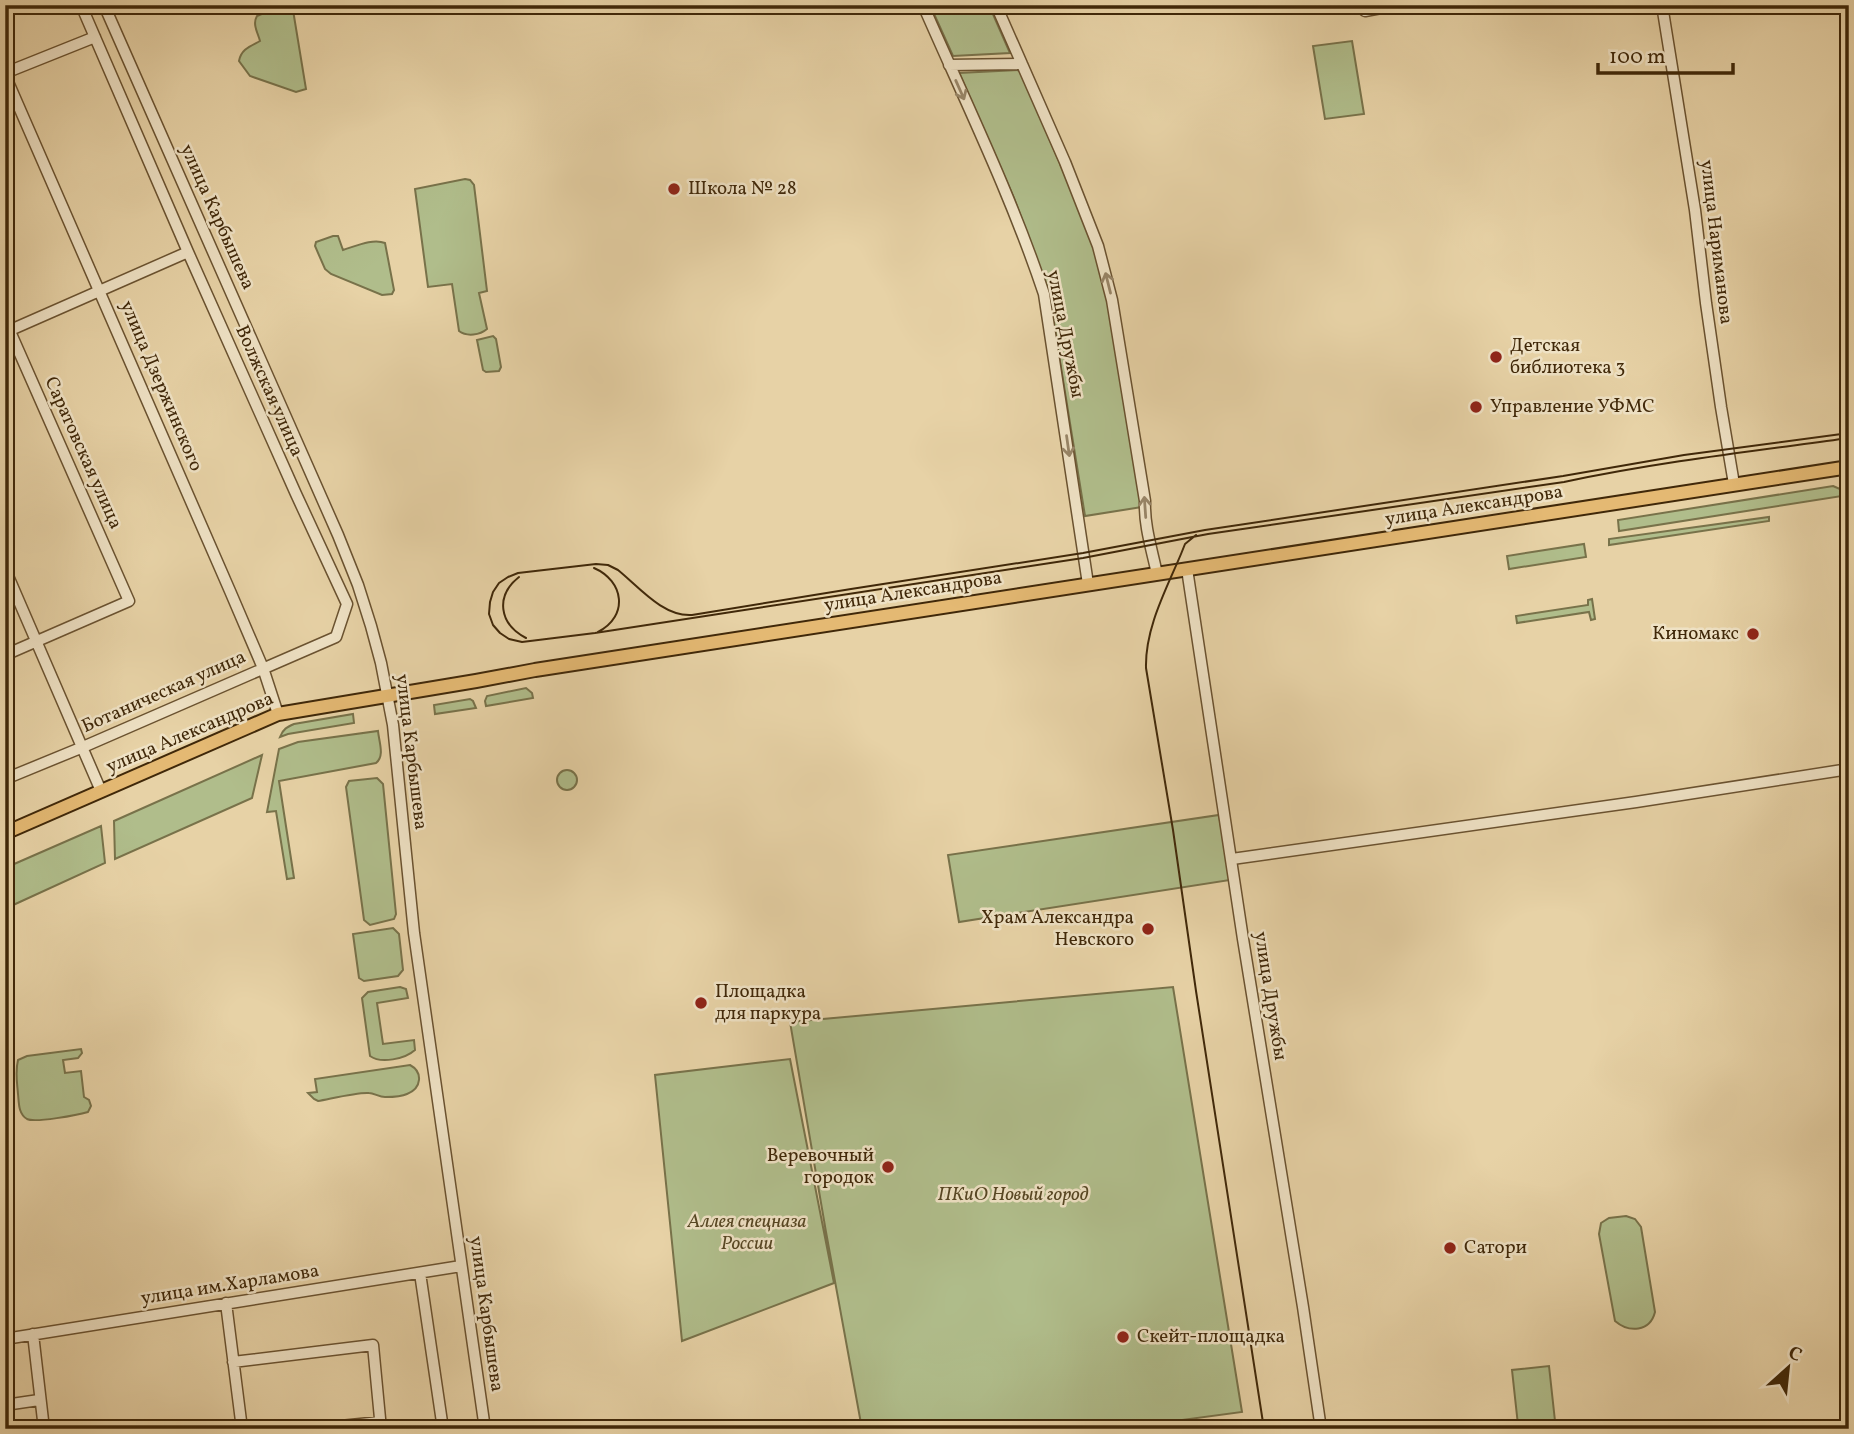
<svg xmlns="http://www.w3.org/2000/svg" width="1854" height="1434" font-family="Vollkorn,serif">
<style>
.green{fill:#b0bd8b;stroke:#78724a;stroke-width:2}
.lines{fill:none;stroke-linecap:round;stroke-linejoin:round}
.minor-casing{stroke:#6a5230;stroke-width:13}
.major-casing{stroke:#402809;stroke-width:16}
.minor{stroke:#efe2c5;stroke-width:10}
.major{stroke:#e4b973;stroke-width:12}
.tram{stroke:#402809;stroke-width:2}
.oneway{stroke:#988567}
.poi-dot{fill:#8f2418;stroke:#efe2c5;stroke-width:2.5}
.labels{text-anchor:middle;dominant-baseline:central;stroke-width:5;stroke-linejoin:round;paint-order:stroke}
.poi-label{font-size:19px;fill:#402809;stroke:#efe2c5;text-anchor:start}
.street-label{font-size:19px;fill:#402809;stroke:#efe2c5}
.park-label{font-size:19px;font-style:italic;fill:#564623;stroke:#efe2c5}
</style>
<rect width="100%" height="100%" fill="#e7d2a6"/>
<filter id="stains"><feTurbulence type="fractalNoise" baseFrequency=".00286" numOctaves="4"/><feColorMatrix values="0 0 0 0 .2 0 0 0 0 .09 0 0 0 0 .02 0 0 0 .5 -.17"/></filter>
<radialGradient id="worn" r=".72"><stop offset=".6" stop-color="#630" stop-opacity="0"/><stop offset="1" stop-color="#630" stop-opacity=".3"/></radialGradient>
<path class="green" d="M283,5L289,6L293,10L306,89L296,92L250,76L239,61C241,49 251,46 260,41C258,33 252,24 257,16Z
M930,5H989L1010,53L953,56Z
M1352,41L1364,114L1325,119L1313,46Z
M1020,70L1073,194L1094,248L1108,302L1142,507L1085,516L1049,293L1014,198L959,73Z
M465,179L470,180L474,185L487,291L479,293L487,329C480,335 467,337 459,331L452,284L428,287L415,189Z
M333,236H338L343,250C356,246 373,238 385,243L394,290L392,294L382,295L331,274L325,269L315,246L316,242Z
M493,336L496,339L501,367L499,371L486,372L483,370L477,340Z
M1833,486L1840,489L1842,496L1619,531L1618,520Z
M1769,517V521L1609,545V539Z
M1584,544L1586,557L1509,569L1507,556Z
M1592,599L1595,619L1591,620L1589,612L1517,623L1516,616L1588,605V600Z
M526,688L532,693L533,698L486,706L485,701L487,696Z
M470,699L473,701L476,708L435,714L434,705Z
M353,714L354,723L288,734L280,737C283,729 287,727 294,724Z
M378,731C379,742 385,756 376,763L279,781L294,878L287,879L276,811L267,812L279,749L298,742Z
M262,755L252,798L115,859L114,821Z
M557 780a10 10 0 1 1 20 0a10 10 0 1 1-20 0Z
M377,778L383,784L396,914L394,919L370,925L364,920L346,787L349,781Z
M1219,815L1230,880L959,922L948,855Z
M101,826L105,863L11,906L5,902V868Z
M393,928L399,934L403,970L398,976L364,981L359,978L353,934Z
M400,987L406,989L408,998L377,1003L383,1044L414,1040L415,1050C405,1059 381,1064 370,1056L362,998L368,992Z
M1173,987L1242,1412L1115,1429H862L826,1232L790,1022Z
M81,1049L82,1053L78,1058L63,1060L65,1073L81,1071L84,1097L89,1100L91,1106L88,1112C78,1115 35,1123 27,1119C18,1114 19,1102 18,1094C17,1082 15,1072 18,1060L27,1056Z
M790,1059L834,1283L682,1341L655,1075Z
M410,1065C423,1072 422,1088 407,1094C401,1097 391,1097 385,1097C379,1097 374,1093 369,1093C357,1092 330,1099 318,1101L314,1099L308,1093L317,1092L315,1079Z
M1626,1216L1635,1219L1641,1227L1655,1312C1650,1332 1629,1333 1615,1321L1599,1234L1601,1223L1609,1218Z
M1549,1366L1555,1421L1518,1425L1512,1370Z"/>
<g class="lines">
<defs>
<path id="minor" d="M104,5L338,535L358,585L371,626L381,663L393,725L414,933L485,1429
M923,5C965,101 1011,195 1044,294L1088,584
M996,5L1065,162L1098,246L1112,300L1145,501C1144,526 1152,550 1157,574
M1662,5L1695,210L1706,303L1721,407L1734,484
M1365,11L1397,5
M949,65L1022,64
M5,73L95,37
M5,75L230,591L263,668L278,714
M5,320L129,601L5,655
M6,332L188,252
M5,569L101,791
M1187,569L1243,939L1303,1307L1321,1429
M5,779L83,747L336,637L347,604L296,494L188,252L81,5
M1232,859L1636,802L1849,769
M420,1273L443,1429
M226,1303L242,1429
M33,1334L44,1429
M5,1339L461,1266
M233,1362L373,1345L381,1429
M5,1405L39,1400
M311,1429L380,1422"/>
<path id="major" d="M5,833L278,714L476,681L535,670L1849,467"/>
</defs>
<use href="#minor" class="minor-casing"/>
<use href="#major" class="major-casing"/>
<use href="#minor" class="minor"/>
<use href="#major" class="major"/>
<path class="tram" d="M1849,433L1684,455L1563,476L1205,530L1083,553L851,589L692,615C663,617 639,587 618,570L608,565L596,564L518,573L508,577L499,583L493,592L490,602L489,614L493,625L500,633L509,639L522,642L595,633L1083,558L1208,534L1564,482C1658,462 1754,451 1849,438
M1196,535L1185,544L1181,554C1166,590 1145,628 1146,668L1173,830L1196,991L1264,1429
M594,568C624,581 629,616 598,632
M519,577C495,596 499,624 526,638"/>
</g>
<defs><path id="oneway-shaft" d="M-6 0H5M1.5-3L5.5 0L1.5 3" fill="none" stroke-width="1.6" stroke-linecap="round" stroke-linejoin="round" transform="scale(1.75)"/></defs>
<g class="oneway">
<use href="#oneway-shaft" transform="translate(960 90) rotate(66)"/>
<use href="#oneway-shaft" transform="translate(1108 283) rotate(-104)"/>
<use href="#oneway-shaft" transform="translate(1068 446) rotate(82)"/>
<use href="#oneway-shaft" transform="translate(1145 507) rotate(-94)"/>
</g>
<g class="poi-dot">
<circle cx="674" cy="189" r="7"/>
<circle cx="1496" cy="357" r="7"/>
<circle cx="1476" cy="407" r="7"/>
<circle cx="1753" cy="634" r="7"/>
<circle cx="1148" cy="929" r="7"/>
<circle cx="701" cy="1003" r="7"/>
<circle cx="888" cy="1167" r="7"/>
<circle cx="1450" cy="1248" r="7"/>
<circle cx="1123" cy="1337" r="7"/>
</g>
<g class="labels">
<g class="poi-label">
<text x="688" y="189">Школа № 28</text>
<text x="1510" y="346">Детская<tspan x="1510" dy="22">библиотека 3</tspan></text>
<text x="1490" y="407">Управление УФМС</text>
<text x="1739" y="634" text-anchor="end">Киномакс</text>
<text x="1134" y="918" text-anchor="end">Храм Александра<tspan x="1134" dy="22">Невского</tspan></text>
<text x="715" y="992">Площадка<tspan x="715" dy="22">для паркура</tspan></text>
<text x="874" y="1156" text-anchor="end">Веревочный<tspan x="874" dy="22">городок</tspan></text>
<text x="1464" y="1248">Сатори</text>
<text x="1137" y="1337">Скейт-площадка</text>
</g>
<g class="street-label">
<text transform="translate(217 217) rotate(66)">улица Карбышева</text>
<text transform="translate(1716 242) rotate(83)">улица Нариманова</text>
<text transform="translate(1065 334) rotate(79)">улица Дружбы</text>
<text transform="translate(161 386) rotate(67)">улица Дзержинского</text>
<text transform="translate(269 391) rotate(66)">Волжская улица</text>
<text transform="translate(83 453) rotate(66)">Саратовская улица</text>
<text transform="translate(1474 506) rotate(-9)">улица Александрова</text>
<text transform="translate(913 592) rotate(-9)">улица Александрова</text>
<text transform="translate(164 692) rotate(-24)">Ботаническая улица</text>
<text transform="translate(190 733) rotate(-23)">улица Александрова</text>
<text transform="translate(411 752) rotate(83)">улица Карбышева</text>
<text transform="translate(1270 996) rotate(81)">улица Дружбы</text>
<text transform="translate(230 1285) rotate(-9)">улица им.Харламова</text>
<text transform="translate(486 1314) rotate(82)">улица Карбышева</text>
</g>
<g class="park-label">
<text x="1013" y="1195">ПКиО Новый город</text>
<text x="747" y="1222">Аллея спецназа<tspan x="747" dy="22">России</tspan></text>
</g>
</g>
<rect width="1854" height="1434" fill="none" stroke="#e7d2a6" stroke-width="28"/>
<rect x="7" y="7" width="1840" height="1420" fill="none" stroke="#402809" stroke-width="3.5"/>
<rect x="14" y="14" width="1826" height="1406" fill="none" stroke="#402809" stroke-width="2"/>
<g transform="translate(1788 1368) rotate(27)" stroke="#efe2c5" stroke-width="5" paint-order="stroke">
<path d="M0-5L12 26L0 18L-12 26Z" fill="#402809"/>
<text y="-10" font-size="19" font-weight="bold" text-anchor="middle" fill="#402809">С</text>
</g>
<path d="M1598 63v10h135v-10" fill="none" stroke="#402809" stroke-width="3.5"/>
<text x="1609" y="63" font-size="21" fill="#402809" stroke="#efe2c5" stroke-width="5" paint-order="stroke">100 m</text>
<rect width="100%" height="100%" filter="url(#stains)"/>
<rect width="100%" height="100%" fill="url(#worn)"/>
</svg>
